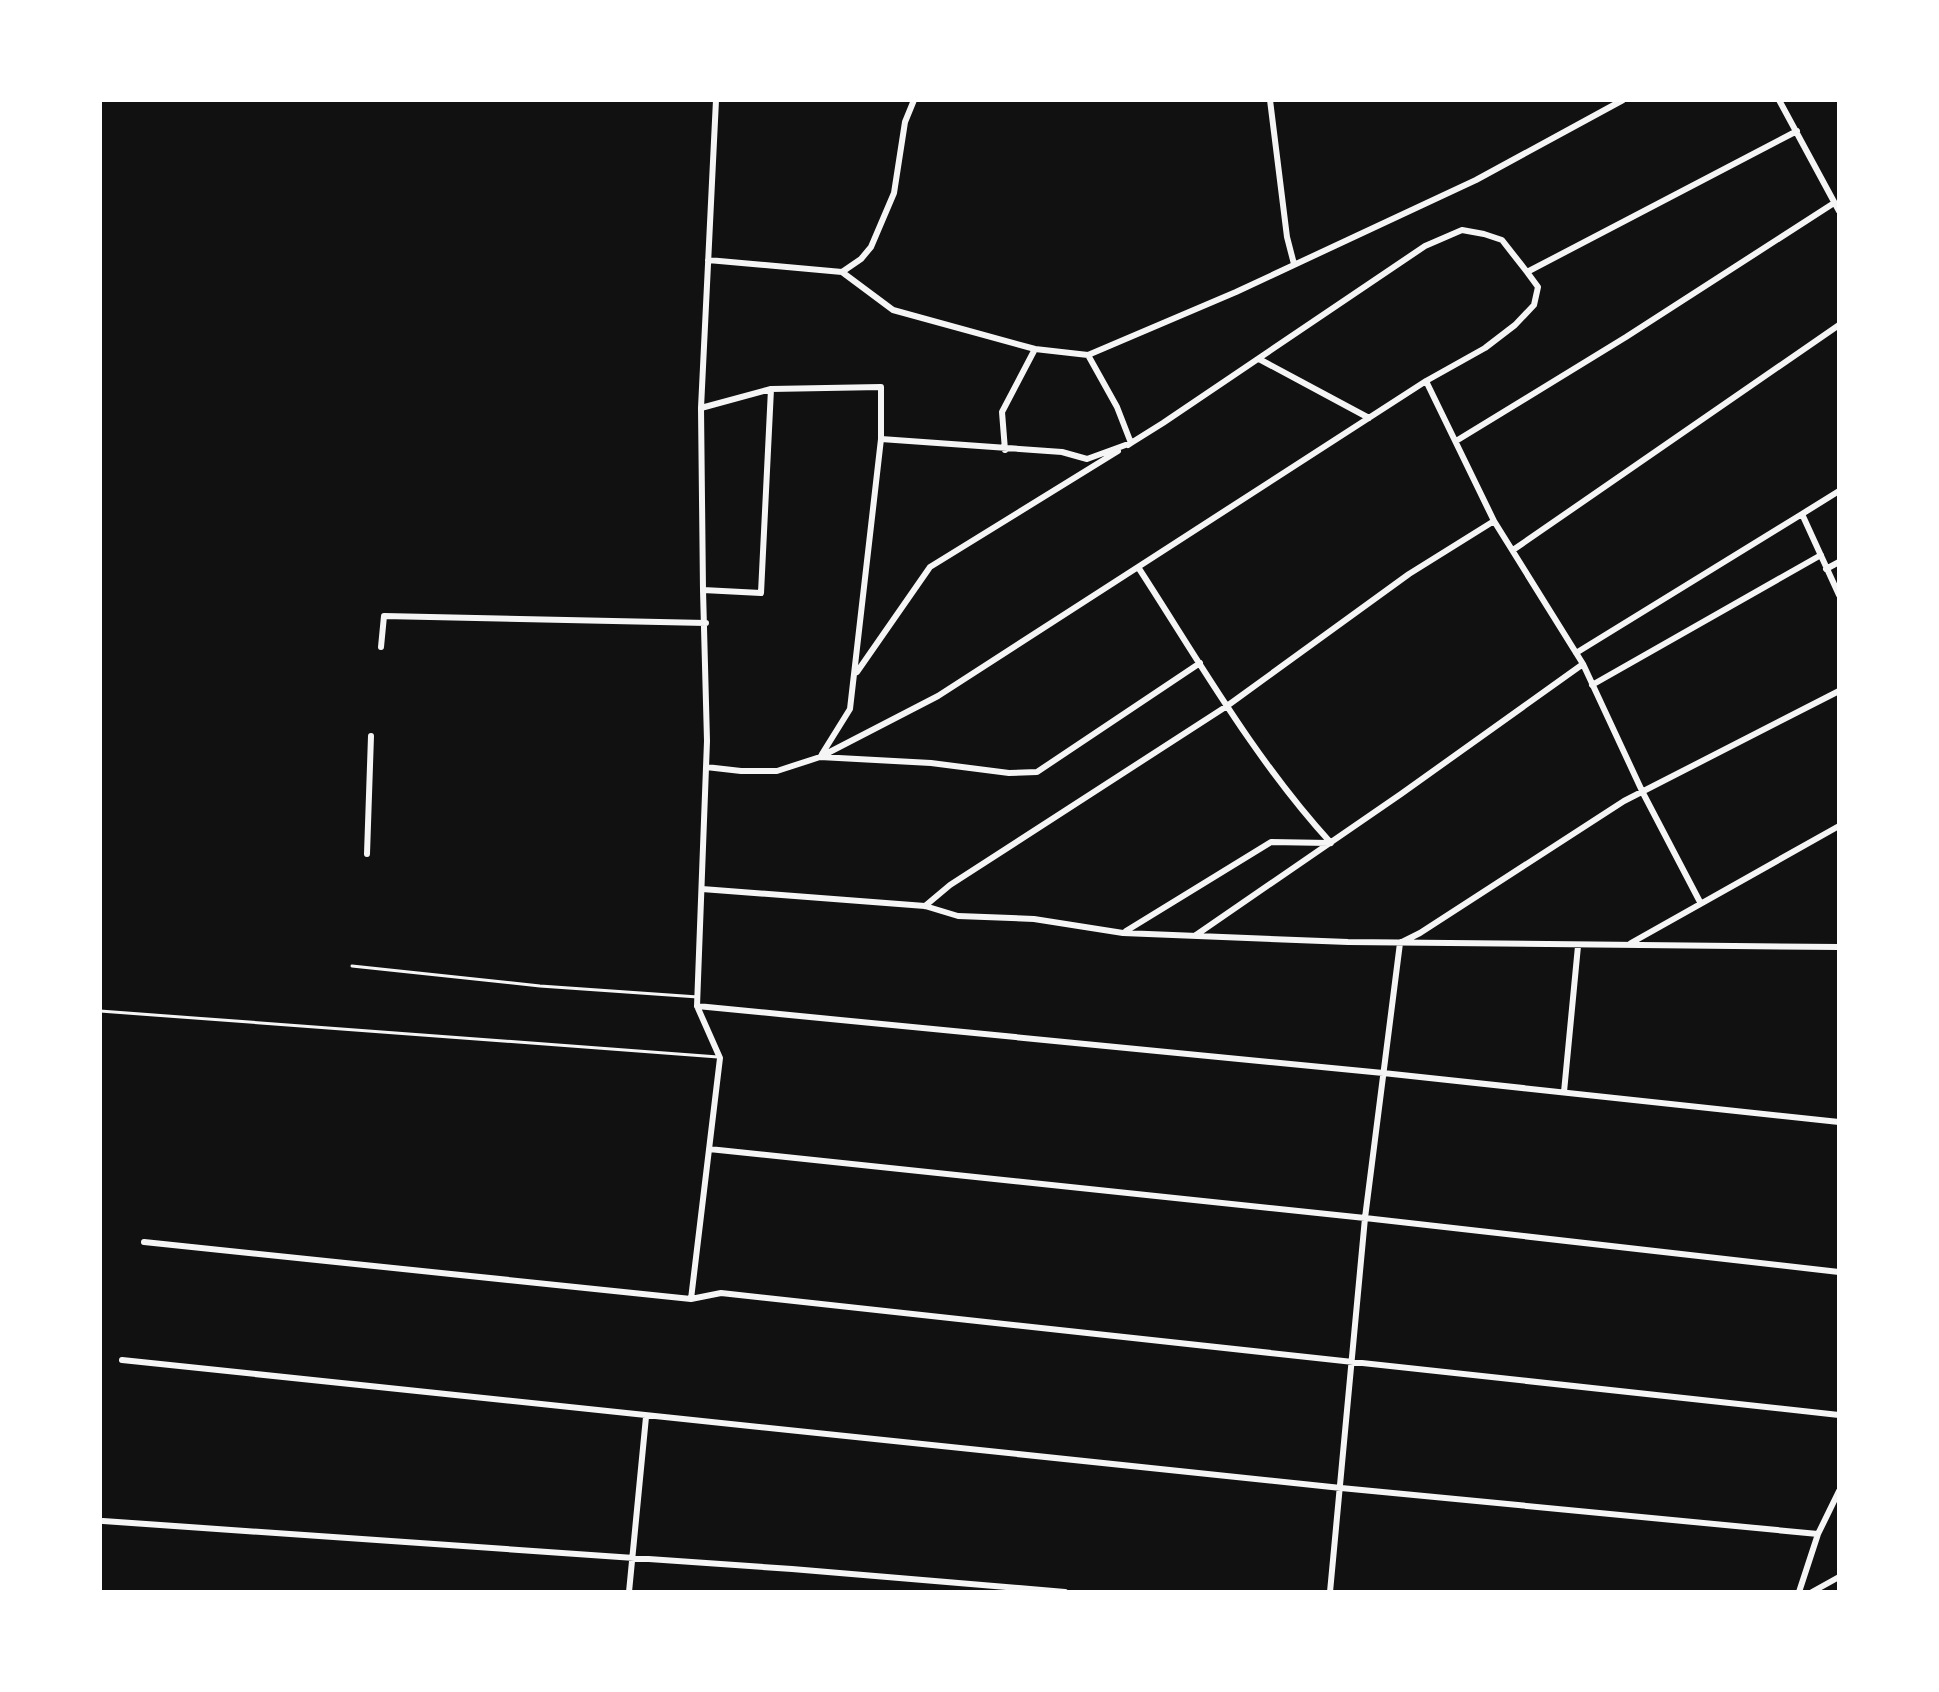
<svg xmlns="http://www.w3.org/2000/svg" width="1939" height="1692" font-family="'IBM Plex Serif',serif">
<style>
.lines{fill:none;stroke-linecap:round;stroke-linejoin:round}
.service{stroke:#f5f5f5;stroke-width:3}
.minor{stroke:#f5f5f5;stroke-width:6}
</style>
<rect width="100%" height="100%" fill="#111"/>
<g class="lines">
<path class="service" d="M352,966L540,986L698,997
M100,1011L718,1057"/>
<path class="minor" d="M716,100L701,408L703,590L761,593L771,389
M1270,100L1287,237L1294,264
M1779,100L1839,211
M708,260L842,272L861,259L871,247L894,193L905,122L914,100
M842,272L893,310L1035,349L1088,355L1236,292L1476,180L1623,100
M1088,355L1117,407L1131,443L1128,445
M1259,359L1369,418
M1426,381L1494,521L1583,664L1643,793L1700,902
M701,408L771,389L881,387V439L850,709L822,754
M881,439L1062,452L1087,459L1131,443L1163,423L1425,246L1462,230L1484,234L1502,240L1527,272
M1456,441L1626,337L1834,203
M1005,450L1002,412L1035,349
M1839,491L1802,514L1839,595
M1513,550L1839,325
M1138,567L1426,381L1485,348L1515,325L1534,305L1538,287L1527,272L1797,131
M1826,569L1839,562
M381,647L384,616L706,623
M1576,653L1802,514
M857,672L930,567L1118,451
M1592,685L1821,555
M820,757L938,696L1138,567C1199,661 1255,760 1331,843
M706,767L741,771H777L820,757L931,763L1009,773L1037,772L1200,663
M367,854L371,736
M702,889L925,906L958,916L1034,919L1123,933L1348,942L1839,947
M925,906L950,885L1227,706L1409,574L1494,521
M1126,931L1271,842L1329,843
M1196,935L1401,794L1583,664
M1631,943L1839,826
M697,1006L1383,1073L1839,1122
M1564,1092L1578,946
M709,1149L1365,1218L1839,1272
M144,1242L691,1299L721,1293L1839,1415
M691,1299L720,1058L697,1006L707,741L703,590
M122,1360L1341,1488L1818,1534
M103,1521L792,1569L1065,1592
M629,1592L646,1417
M1330,1592L1365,1218L1400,943L1420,933L1624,801L1839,691
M1799,1592L1818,1534L1839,1491
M1812,1592L1839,1577"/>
</g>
<rect width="1939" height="1692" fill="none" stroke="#ffffff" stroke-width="204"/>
</svg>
